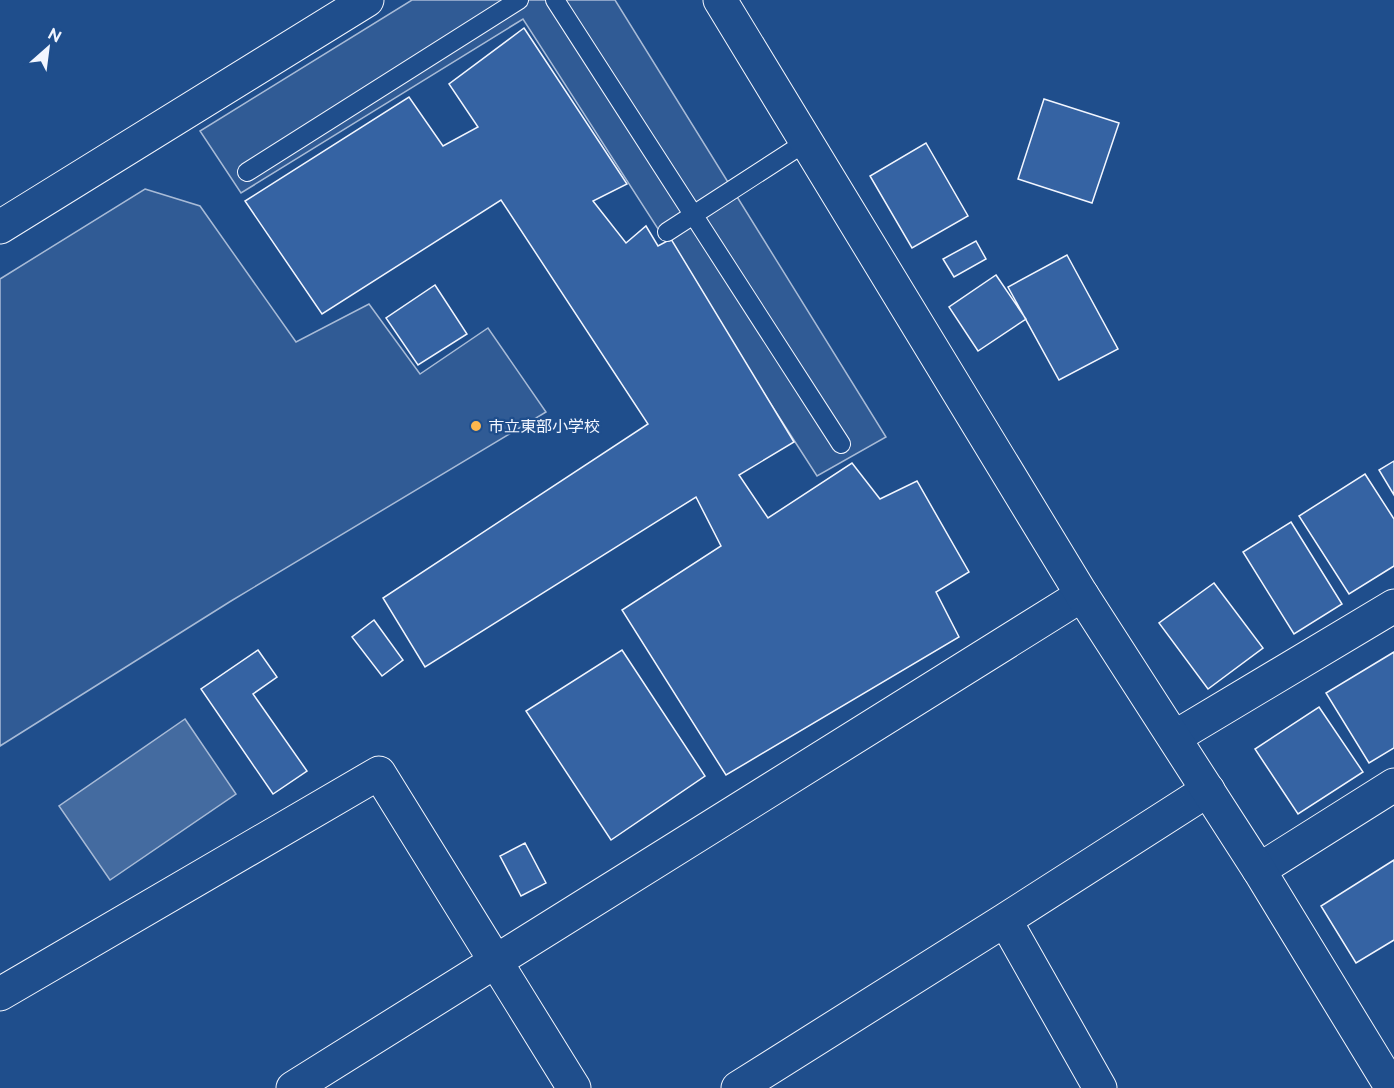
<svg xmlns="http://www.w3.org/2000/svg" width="1394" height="1088" font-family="Raleway,'Noto Sans JP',sans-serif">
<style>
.built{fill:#305b95;stroke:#a8bbd7;stroke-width:1.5}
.water{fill:#446ba0;stroke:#a8bbd7;stroke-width:1.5}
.building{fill:#3563a3;stroke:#f2f6ff;stroke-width:1.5}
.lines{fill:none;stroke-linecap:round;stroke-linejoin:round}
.lane-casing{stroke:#f2f6ff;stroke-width:20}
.street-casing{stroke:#f2f6ff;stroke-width:35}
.secondary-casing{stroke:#f2f6ff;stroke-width:35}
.lane{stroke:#1f4e8c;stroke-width:18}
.street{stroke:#1f4e8c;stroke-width:33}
.secondary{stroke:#1f4e8c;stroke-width:33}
.poi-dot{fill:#ffb74d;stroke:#1f4e8c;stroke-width:2}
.labels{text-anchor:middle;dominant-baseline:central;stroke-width:4.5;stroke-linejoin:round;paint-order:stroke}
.poi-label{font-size:16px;fill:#f2f6ff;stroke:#1f4e8c;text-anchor:start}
</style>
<rect width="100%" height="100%" fill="#1f4e8c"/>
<path class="built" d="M412,0H615L886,437L817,476L523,19L241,193L200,131Z
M145,189L200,206L296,342L369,304L420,374L488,328L546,412L231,601L0,746V279Z"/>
<path class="water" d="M185,719L236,794L110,880L59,806Z"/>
<path class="building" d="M524,28L627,184L593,201L626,243L646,226L658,246L671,239L794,442L739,475L768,518L852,463L880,499L917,481L969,572L936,592L959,637L726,775L622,610L721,546L696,497L425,667L383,598L648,424L501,200L322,314L245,201L409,97L443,146L478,127L449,84Z
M1044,99L1119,123L1092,203L1018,179Z
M926,143L968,216L912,248L870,176Z
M976,241L986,259L954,277L943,259Z
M1067,255L1118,349L1059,380L1008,287Z
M996,275L1026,319L978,351L949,307Z
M435,285L467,334L418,365L386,318Z
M1394,461V495L1379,470Z
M1365,474L1394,519V566L1349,594L1299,516Z
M1291,522L1342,604L1294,634L1243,552Z
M1214,583L1263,648L1208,689L1159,623Z
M374,620L403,660L382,676L352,637Z
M258,650L277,677L253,694L307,771L273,794L201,689Z
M622,650L705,776L611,840L526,711Z
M1394,652V748L1369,763L1326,693Z
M1319,707L1363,772L1298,814L1255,749Z
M525,843L546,883L521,896L500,856Z
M1394,860V940L1356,963L1321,906Z"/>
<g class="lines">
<defs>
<path id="lane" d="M555,0L841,444
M247,172L519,0
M667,232L806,142"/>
<path id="street" d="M1175,737L1394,606
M1259,870L1394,785
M1005,920L1100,1088
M0,994L379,773L574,1088
M293,1088L1082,595
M738,1088L1005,920L1208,790"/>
<path id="secondary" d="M720,0L1082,595L1259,870L1392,1088
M0,227L367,0"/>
</defs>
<use href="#lane" class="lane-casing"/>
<use href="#street" class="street-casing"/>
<use href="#secondary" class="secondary-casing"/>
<use href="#lane" class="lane"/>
<use href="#street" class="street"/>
<use href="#secondary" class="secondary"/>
</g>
<circle class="poi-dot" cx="476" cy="426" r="6"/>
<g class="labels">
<g class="poi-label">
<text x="488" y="426">市立東部小学校</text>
</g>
</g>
<g transform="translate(48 48) rotate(28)" stroke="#1f4e8c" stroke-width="4.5" paint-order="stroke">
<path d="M0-4.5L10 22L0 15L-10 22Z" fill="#f2f6ff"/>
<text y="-9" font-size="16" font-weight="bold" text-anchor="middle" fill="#f2f6ff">N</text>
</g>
</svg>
